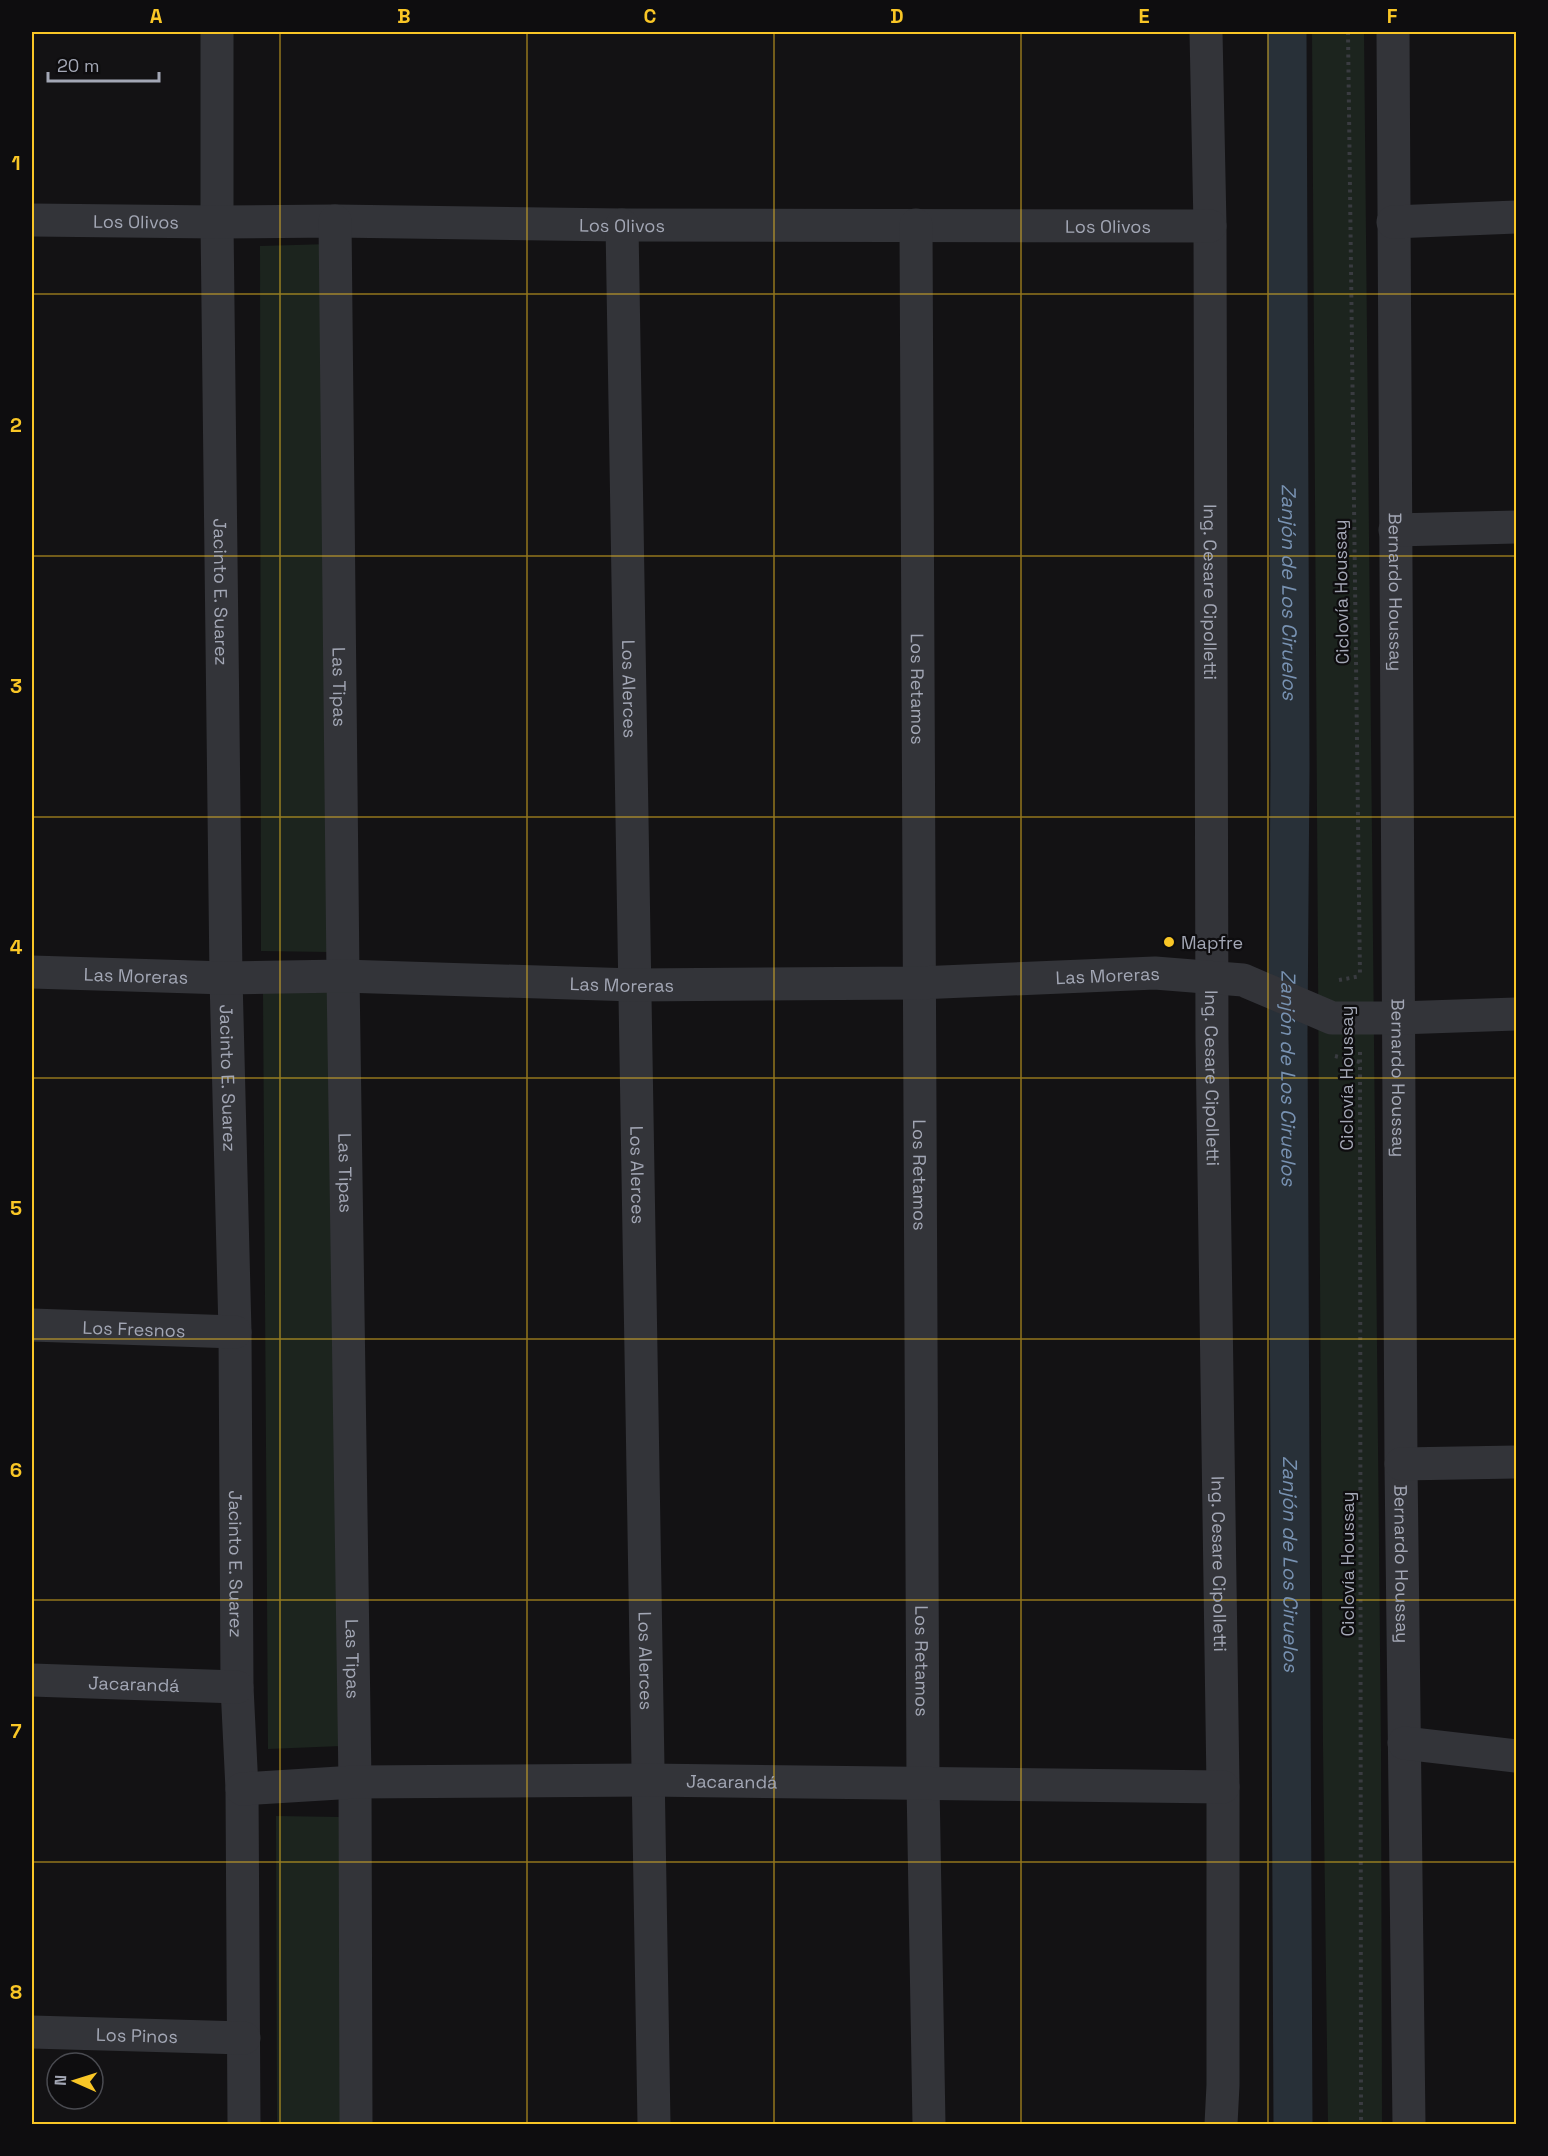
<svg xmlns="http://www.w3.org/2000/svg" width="1548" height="2156" font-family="'Space Grotesk',sans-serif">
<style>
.green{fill:#1c241e}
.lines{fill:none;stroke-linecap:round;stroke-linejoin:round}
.canal{stroke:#283038;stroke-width:39}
.path{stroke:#393b40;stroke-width:4;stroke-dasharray:3 4.5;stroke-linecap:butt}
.minor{stroke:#333439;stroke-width:33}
.grid{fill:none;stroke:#f9c626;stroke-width:1.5;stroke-opacity:0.55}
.poi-dot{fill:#f9c626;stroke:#0e0d0f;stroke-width:2}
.labels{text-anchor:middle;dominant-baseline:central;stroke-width:4.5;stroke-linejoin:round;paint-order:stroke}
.street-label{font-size:18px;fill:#a3a7b5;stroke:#0e0d0f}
.poi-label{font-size:18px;fill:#a3a7b5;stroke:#0e0d0f;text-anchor:start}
.water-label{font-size:20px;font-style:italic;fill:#7892b2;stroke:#0e0d0f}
.neatline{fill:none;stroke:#f9c626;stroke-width:2}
.grid-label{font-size:20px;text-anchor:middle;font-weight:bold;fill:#f9c626}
</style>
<rect width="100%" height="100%" fill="#131214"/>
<path class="green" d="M1312,32H1364L1381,1749L1382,2124H1328L1323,1746Z
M330,244L329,952L261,951L260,246Z
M332,991L341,1746L268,1749L263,993Z
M276,1816L339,1817L343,2124H277Z"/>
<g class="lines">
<path class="canal" id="s1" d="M1287,32L1290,767L1288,1035L1293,2124"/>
<path class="path" d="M1348,32L1360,976
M1339,980L1361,976
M1360,1052L1361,2124
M1335,1056L1360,1062"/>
<g class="minor">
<path id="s2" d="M217,32V222L226,978L235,1332L237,1687L242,1789L244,2124"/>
<path id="s3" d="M1206,32L1210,226L1212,1039L1223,1787V2085L1221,2124"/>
<path id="s4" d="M1393,32L1401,1464L1409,2124"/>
<path id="s5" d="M32,220L217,222L335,221L622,225L1210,226"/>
<path id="s6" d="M335,221L343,976L355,1782L356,2124"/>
<path d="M1393,222L1516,217"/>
<path id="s7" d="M622,225L654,2124"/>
<path id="s8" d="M916,225L923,1784L929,2124"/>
<path d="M1395,530L1516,527"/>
<path id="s9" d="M32,972L226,978L343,976L634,985L918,983L1155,973L1243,980L1332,1018H1398L1516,1014"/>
<path id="s10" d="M32,1325L235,1332"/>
<path d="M1401,1464L1516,1462"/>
<path id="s11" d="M32,1680L237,1687"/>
<path d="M1404,1743L1516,1756"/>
<path id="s12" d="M242,1789L355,1782L648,1780L1223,1787"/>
<path id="s13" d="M32,2032L244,2038"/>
</g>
</g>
<path class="grid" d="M280,32V2124M527,32V2124M774,32V2124M1021,32V2124M1268,32V2124M32,294H1516M32,556H1516M32,817H1516M32,1078H1516M32,1339H1516M32,1600H1516M32,1862H1516"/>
<circle class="poi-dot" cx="1169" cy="942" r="6"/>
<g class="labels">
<g class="street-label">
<text stroke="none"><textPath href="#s5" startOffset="104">Los Olivos</textPath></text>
<text stroke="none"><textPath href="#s5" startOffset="590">Los Olivos</textPath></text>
<text stroke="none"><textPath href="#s5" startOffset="1076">Los Olivos</textPath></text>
<text stroke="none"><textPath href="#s2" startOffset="560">Jacinto E. Suarez</textPath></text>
<text stroke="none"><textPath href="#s3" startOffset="560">Ing. Cesare Cipolletti</textPath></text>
<text transform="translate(1341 592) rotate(-91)">Ciclovía Houssay</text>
<text stroke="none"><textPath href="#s4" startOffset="560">Bernardo Houssay</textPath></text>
<text stroke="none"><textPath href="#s6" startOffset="466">Las Tipas</textPath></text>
<text stroke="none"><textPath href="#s7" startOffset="464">Los Alerces</textPath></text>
<text stroke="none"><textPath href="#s8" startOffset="464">Los Retamos</textPath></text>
<text stroke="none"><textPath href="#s9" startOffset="104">Las Moreras</textPath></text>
<text stroke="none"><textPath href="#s9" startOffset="1076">Las Moreras</textPath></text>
<text stroke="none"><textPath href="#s9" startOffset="590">Las Moreras</textPath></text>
<text stroke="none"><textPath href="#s2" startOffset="1046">Jacinto E. Suarez</textPath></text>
<text stroke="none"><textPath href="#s3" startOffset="1046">Ing. Cesare Cipolletti</textPath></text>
<text transform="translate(1346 1078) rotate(-90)">Ciclovía Houssay</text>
<text stroke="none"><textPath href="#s4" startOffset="1046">Bernardo Houssay</textPath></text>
<text stroke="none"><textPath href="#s6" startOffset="952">Las Tipas</textPath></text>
<text stroke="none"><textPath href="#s7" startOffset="950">Los Alerces</textPath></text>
<text stroke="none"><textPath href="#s8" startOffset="950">Los Retamos</textPath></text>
<text stroke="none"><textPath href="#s10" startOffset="102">Los Fresnos</textPath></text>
<text stroke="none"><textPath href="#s2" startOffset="1532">Jacinto E. Suarez</textPath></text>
<text stroke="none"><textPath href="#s3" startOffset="1532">Ing. Cesare Cipolletti</textPath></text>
<text transform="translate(1347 1564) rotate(-90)">Ciclovía Houssay</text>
<text stroke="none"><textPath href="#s4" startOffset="1532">Bernardo Houssay</textPath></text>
<text stroke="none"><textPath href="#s6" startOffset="1438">Las Tipas</textPath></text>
<text stroke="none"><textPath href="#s7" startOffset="1436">Los Alerces</textPath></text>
<text stroke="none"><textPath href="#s8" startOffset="1436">Los Retamos</textPath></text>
<text stroke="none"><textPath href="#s11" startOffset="102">Jacarandá</textPath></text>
<text stroke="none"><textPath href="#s12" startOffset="490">Jacarandá</textPath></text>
<text stroke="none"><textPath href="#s13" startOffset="105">Los Pinos</textPath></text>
</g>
<g class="poi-label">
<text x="1181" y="942">Mapfre</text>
</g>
<g class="water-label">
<text stroke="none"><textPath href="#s1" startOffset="560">Zanjón de Los Ciruelos</textPath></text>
<text stroke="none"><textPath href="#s1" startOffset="1046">Zanjón de Los Ciruelos</textPath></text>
<text stroke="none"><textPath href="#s1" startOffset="1532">Zanjón de Los Ciruelos</textPath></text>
</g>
</g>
<rect width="1548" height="2156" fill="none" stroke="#0e0d0f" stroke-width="66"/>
<g transform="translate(75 2081) rotate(273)"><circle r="28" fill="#0e0d0f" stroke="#4a4b51" stroke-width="1.5"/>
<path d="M0-4.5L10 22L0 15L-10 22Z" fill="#f9c626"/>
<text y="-9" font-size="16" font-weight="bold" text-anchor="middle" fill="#a3a7b5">N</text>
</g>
<path d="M48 72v9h111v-9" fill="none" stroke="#a3a7b5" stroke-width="3"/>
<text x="57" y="72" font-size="18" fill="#a3a7b5" stroke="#0e0d0f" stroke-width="4.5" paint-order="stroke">20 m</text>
<rect x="33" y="33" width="1482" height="2090" class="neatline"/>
<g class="grid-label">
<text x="156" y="23">A</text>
<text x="404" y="23">B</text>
<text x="650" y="23">C</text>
<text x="897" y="23">D</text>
<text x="1144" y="23">E</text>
<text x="1392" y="23">F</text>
<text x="16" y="170">1</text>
<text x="16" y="432">2</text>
<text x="16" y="693">3</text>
<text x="16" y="954">4</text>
<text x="16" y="1215">5</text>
<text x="16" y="1477">6</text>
<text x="16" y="1738">7</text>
<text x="16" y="1999">8</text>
</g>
</svg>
